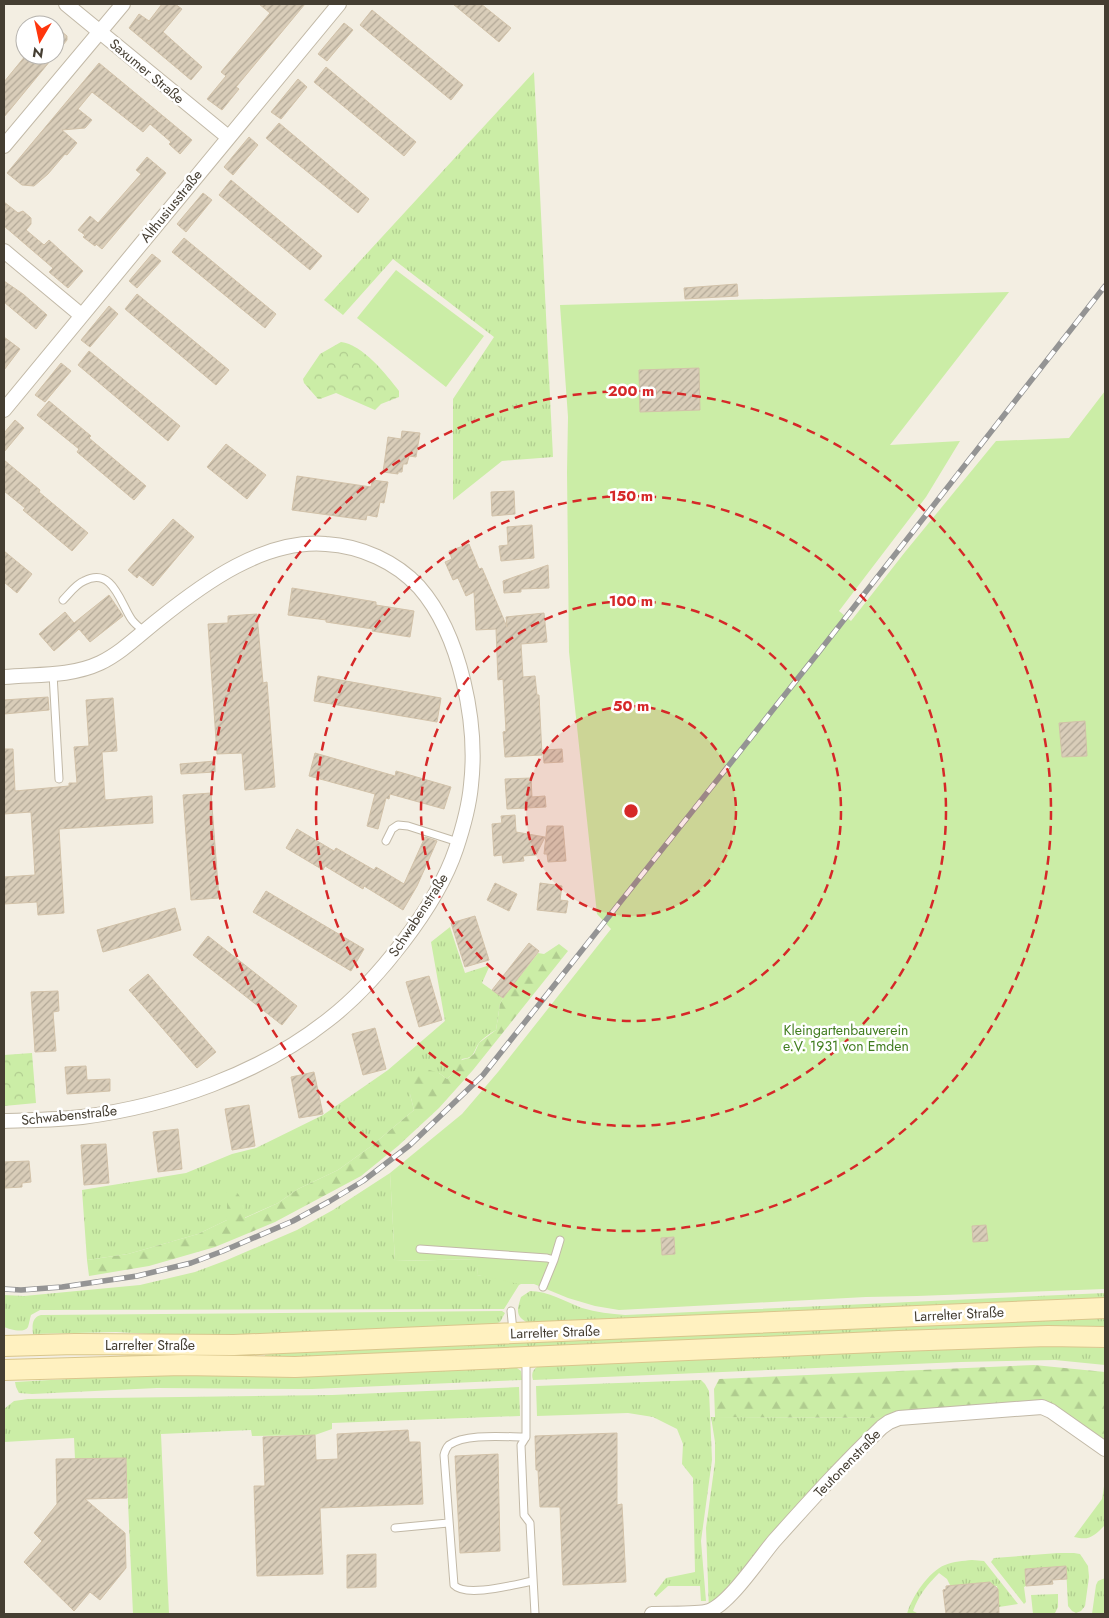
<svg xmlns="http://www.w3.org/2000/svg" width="1109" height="1618" font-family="Jost,sans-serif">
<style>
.grass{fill:url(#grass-tufts)}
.forest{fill:url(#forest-firs)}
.park{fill:url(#park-crowns)}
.garden{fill:#cbeda6}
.building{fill:url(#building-hatch);stroke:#d2c2a9}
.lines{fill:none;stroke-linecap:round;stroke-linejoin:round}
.lane-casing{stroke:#c2b9a7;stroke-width:9}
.street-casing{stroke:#c2b9a7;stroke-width:16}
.secondary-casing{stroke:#d9c68c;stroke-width:22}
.lane{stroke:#fff;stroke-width:7}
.street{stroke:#fff;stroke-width:14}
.secondary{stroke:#fff1c0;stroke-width:20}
.rail-casing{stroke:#949494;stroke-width:5.5}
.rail{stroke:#fff;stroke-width:4;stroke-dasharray:11;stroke-linecap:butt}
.ring{fill:none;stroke:#d62828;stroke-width:2.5;stroke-dasharray:9 6}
.labels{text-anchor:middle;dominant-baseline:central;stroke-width:5;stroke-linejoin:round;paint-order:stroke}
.street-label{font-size:14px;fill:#453e32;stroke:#fff}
.park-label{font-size:14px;fill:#417d1f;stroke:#fff}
.centre{fill:#d62828;stroke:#fff;stroke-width:2.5}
.ring-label{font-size:15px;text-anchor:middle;font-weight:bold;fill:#d62828;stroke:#fff;stroke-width:5;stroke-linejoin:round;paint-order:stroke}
</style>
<defs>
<pattern id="grass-tufts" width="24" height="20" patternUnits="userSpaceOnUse" patternTransform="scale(1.25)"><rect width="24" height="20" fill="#cbeda6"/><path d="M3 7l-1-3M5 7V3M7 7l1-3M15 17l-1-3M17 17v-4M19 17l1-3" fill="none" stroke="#b0cc8f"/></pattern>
<pattern id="forest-firs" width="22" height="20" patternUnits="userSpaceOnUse" patternTransform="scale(1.25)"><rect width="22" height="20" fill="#cbeda6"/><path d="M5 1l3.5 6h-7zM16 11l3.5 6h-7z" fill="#b0cc8f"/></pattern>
<pattern id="park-crowns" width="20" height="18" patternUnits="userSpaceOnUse" patternTransform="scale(1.25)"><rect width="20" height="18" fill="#cbeda6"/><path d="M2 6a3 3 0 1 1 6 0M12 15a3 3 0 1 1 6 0" fill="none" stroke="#b0cc8f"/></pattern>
<pattern id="building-hatch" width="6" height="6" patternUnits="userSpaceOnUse" patternTransform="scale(1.25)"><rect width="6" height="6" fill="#d9cdb9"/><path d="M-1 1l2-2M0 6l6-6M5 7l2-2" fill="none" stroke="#b2a897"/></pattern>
</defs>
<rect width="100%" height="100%" fill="#f3eee2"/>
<path class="grass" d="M534,72L553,457L502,461L453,500V399L494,337L393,259L343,315L324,300Z
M450,927L465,973L490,965L482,983L503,998L500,1004L496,1030C491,1033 483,1038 479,1043C472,1053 476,1057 462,1059L453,1073L447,1079L439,1073L410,1094L414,1110L370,1147L338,1170L298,1189L278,1203L244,1218L227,1191V1220L198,1234L128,1254L87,1260L82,1190L186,1173L232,1154L256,1148L323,1115L388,1070L445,1021L431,942Z
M390,1173L395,1261L479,1259L477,1275L525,1282L519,1285L504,1309L40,1310L31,1315C30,1318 29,1324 28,1327C24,1334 9,1329 4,1327V1295L24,1296L140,1285L195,1272L227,1260L297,1230L333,1210Z
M530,1291C548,1291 566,1302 582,1308C596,1312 611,1314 625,1315L1105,1293V1300L530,1324C516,1317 516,1312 521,1297Z
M502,1311L505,1313L500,1322L491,1326L204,1337L116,1332L33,1334C32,1326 32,1317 41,1315Z
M1105,1316V1326L431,1353L265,1358V1355L280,1352Z
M1027,1344L1105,1348V1365L1055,1360L961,1362L533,1380C531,1373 533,1370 538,1366Z
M513,1365L521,1371L522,1380L312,1389L157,1388L32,1394L19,1393L16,1387L15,1382L156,1374Z
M701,1380L705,1384L709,1391L712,1460L701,1541L706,1601H701L700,1586H668L656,1597L654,1594L666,1578L695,1572L693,1478L682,1464L683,1444L677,1429L653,1417L628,1413L537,1416L536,1386Z
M519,1387L520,1416L332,1423V1429L315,1435L252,1436L251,1430L161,1434L169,1614H133L126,1458L75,1459L74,1438L4,1442V1409L14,1401L28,1399L332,1395Z
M711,1417L899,1418L889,1422L732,1592L709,1611L706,1528L715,1462V1442Z
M1105,1480V1525C1094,1536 1090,1541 1074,1537L1102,1499Z
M1058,1553H1074L1080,1554L1088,1566L1089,1577L1085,1606L1081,1611L1076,1613L1072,1611L1068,1606L1066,1566L1025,1569L1026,1586L1024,1587L1026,1602L1024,1604L991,1562L994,1558Z
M972,1560L984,1561L1018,1604L999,1607L997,1586L981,1587L977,1583L971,1584V1587H968L964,1584L959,1585L956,1590L953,1585H950L947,1579L939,1573C927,1585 919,1595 913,1611L919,1614H907C911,1598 929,1571 945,1565C954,1561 963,1561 972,1560Z
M1105,1578V1614H1092L1096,1585L1098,1581Z
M1058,1594V1607L1055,1613L1033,1614L1031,1595Z"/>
<path class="forest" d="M559,944L568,951L473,1070L439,1108L398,1146L361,1176L275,1222L215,1247L149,1266L89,1276L87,1260L128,1254L198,1234L227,1220V1191L235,1189L244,1203L245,1218L278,1203L298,1189L338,1170L370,1147L414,1110L410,1094L409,1075L420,1067L439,1073L447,1079L453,1073L451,1063L469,1058L474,1054L479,1043L496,1030L500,1004L503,998L538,953L544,954Z
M1034,1365L1105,1372V1449L1051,1411L899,1418L715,1417L714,1389L719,1379Z"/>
<path class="park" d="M341,342C362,344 387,375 399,391V397L381,404L375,410L336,393L320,399H318L304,383L303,379L320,354Z
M32,1053L36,1103L4,1106V1055Z"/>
<path class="garden" d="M396,270L484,336L446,387L357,318Z
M1009,292L890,445L960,441L926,497L839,611L851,621L905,552L996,441L1069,438L1105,391V1289L917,1296L866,1297L619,1310L595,1306L568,1298L534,1284H519L477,1275L478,1259L395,1261L390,1173L462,1114L498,1072L611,929L597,914L569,652L567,472L568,417L560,305Z"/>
<path class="building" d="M162,4H175L182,9L163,32L202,67L191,80L129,28L139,14L149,21Z
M259,4H305L236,87L239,89L222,110L207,99L226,76L221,72L270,13Z
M453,4H481L511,28L499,42Z
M372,10L463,85L451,100L360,25Z
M344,23L353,30L327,61L318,54Z
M55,26L67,36V40L55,55Z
M26,55H55L4,117V82Z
M99,63L192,140L180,154L169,144L171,142L150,124L143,132L92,92L78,109L92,120L85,128L62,130L77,143L67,155L65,154L48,174L34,186L22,185L7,173Z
M326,67L416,142L404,156L314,82Z
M298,79L307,87L281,119L271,112Z
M279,123L369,199L358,213L266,138Z
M249,137L258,145L233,175L224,167Z
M147,157L166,173L102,249L96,244L95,246L83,237L85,235L78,230L90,216L98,223L141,174L136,170Z
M231,180L322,256L310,270L219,195Z
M203,193L212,200L186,232L177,224Z
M4,202L18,213L23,211L31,218V224L26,230L44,245L49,240L83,271L68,288L49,272L53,268L4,226Z
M184,238L276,314L265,328L172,252Z
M152,254L161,261L137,288L129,281Z
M4,281L23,294L47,315L36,329L4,302Z
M737,284L738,296L685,299L684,288Z
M137,294L229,370L216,385L125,309Z
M109,306L118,314L90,347L81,340Z
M4,337L20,349L4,370Z
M89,351L180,426L168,441L78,365Z
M61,363L71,371L45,402L35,395Z
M699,368L700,410L640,412L639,370Z
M49,401L91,436L89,438L146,486L134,500L77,452L79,449L37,415Z
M15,420L24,428L4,452V433Z
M402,431L420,433L416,457L409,456L407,464H403L402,472H398V474L383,472L388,437L401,439Z
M226,444L266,475L247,499L207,467Z
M4,460L40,490L39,492L88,533L72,551L23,510L25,508L4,491Z
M297,476L371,487L372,480L388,482L384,503L380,502L377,517L367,515L366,520L292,510Z
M514,491L515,514L492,516L491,492Z
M173,519L194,537L153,586L139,575L137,578L128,570Z
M532,525L534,558L501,561L499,546L508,545L507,527Z
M469,544L479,569L482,568L507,627L506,617L544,613L547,642L521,644L523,677L535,676L537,695H539L542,755L505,757L503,732L506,731L503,679L498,680L496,629L476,630L474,592L466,596L458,578L453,580L445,562L452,559L449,551Z
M4,551L32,574L17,593L4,582Z
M548,565L549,588L521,589V592L504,593L503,581Z
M292,588L376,602V605L414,611L410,637L372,631L373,629L326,622V620L288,615Z
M109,595L123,616L90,642L79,629L54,651L39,634L65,612L74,623Z
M257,614L263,683L267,682L275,787L245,790L242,753L217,754L208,624L228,623V616Z
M318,676L441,698L437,722L314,701Z
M48,697L49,710L4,714V700Z
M113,698L117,751L102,752L105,800L152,796L153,823L59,829L64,913L38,915L37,902L4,904V877L35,875L31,812L4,814V749H13L15,791L69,786V783H77L74,747L89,746L86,700Z
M1085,721L1087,756L1062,757L1059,723Z
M562,749L563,762L544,763L543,750Z
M315,753L395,776L396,771L451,787L444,809L390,794L389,799L386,798L378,829L367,826L375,794L309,776Z
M215,761V772L181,774L180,764Z
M531,778L532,797L545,796L546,807L507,809L505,779Z
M211,793L219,898L191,900L183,795Z
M515,815L516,832L545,837L536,855L523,856L524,861L503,863L502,855L494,856L492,824L502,823L501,816Z
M547,826H563L566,861L548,862L547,854H544Z
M297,829L334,851L336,848L374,870L376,867L404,884L425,837L437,841L417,886L403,910L364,886L363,889L325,866L323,870L286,848Z
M495,883L517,894L509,911L487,900Z
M540,883L562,886L560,900L568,901L566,913L537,910Z
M266,891L364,949L351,971L253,912Z
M175,908L181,930L103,952L97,930Z
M475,916L489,960L465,967L451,923Z
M208,936L297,1006L282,1025L193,955Z
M529,943L539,951L503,998L492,990Z
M148,974L216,1052L197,1068L129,990Z
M429,976L442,1020L419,1027L406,982Z
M58,991L59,1011L53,1012L56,1051L35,1052L31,992Z
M375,1028L386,1069L363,1075L352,1034Z
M86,1066L87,1080L110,1079V1091L67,1094L65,1067Z
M314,1072L323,1114L299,1118L291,1077Z
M249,1105L255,1146L232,1150L225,1109Z
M178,1129L182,1169L158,1172L153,1132Z
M106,1144L109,1183L84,1185L81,1145Z
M29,1161L31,1182L22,1183V1187L5,1188L4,1162Z
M986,1225L988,1241L973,1242L972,1226Z
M674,1237L675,1254L662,1255L661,1238Z
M408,1430L409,1442H420L423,1504L320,1508L323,1574L257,1576L254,1486H265L263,1437L315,1435L316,1460L338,1459L337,1434Z
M617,1433V1505L622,1504L626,1582L563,1585L560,1507H540L538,1470H536L535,1436Z
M498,1454L500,1551L460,1553L455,1456Z
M126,1458L127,1498L85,1499L125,1533L126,1568L100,1600L90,1592L74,1611L24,1562L42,1541L34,1533L57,1504L56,1459Z
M376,1554V1587L347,1588V1555Z
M1066,1566L1067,1579L1052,1580L1053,1584L1026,1586L1025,1569Z
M990,1582L998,1589L999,1614H946L943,1590L946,1589V1586Z"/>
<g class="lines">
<defs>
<path id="lane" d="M63,600C69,594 76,584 84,581C113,566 120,603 132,620C135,624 140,628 144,631
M53,674L59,779
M386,841L392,829L398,825L408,826L458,842
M420,1249L547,1258L554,1260
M543,1287L554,1260L560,1240
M511,1311L513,1331
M526,1360V1437L521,1445L524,1515L530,1523L535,1614
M526,1437C505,1437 466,1433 449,1445C446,1448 445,1451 444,1455L454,1585C466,1598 516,1584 533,1581
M395,1528L448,1523"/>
<path id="street" d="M66,4L228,137
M4,146L123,4
M4,251L81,315
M4,410L339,4
M4,677C36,674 70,677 100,663C121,653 139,635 158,620C204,583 264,539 326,544C361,546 396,562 419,587C461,635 478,724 471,785C469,807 463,828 456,849C437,906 376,983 328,1020C260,1074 168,1106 82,1117C56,1120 30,1120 4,1121
M652,1614C665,1613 699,1615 709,1611C729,1604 759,1559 774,1541C809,1502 844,1463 882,1427L889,1422L899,1418L1042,1407L1051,1411L1105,1449"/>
<path id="secondary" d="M4,1346L75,1344L234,1345L1105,1308
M4,1370L182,1365L295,1367L899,1341L1048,1336L1105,1337"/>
</defs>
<use href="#lane" class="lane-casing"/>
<use href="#street" class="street-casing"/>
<use href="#secondary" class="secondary-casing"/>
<use href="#lane" class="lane"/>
<use href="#street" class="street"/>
<use href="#secondary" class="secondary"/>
<defs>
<path id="rail" d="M4,1289L21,1290L62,1287L137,1276L191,1263L223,1251L293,1221L330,1201L363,1181L410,1145L483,1075L818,653L1105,286"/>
</defs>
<use href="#rail" class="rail-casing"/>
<use href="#rail" class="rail"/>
</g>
<circle cx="631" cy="811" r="105" fill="#d62828" fill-opacity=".12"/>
<g class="ring">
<circle cx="631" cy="811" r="105"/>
<circle cx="631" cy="811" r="210"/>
<circle cx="631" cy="811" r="315"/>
<circle cx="631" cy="811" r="420"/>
</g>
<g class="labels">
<g class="street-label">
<text transform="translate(147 71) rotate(40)">Saxumer Straße</text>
<text transform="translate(171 206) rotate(-51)">Althusiusstraße</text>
<text transform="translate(418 915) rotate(-57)">Schwabenstraße</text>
<text transform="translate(69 1115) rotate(-6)">Schwabenstraße</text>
<text transform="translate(959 1314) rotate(-3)">Larrelter Straße</text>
<text transform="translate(555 1332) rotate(-2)">Larrelter Straße</text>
<text x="150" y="1345">Larrelter Straße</text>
<text transform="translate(847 1463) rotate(-46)">Teutonenstraße</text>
</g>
<g class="park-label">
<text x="846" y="1030">Kleingartenbauverein<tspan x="846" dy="16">e.V. 1931 von Emden</tspan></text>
</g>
</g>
<circle cx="631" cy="811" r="8" class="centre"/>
<g class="ring-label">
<text x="631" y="396">200 m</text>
<text x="631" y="501">150 m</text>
<text x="631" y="606">100 m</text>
<text x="631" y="711">50 m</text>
</g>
<rect width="1109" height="1618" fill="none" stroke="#453e32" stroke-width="10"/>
<g transform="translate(40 40) rotate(189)"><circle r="24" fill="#ffffff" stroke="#b5b2ad"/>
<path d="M0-4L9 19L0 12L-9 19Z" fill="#ff360d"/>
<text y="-8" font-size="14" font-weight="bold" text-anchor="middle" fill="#453e32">N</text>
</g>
</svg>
